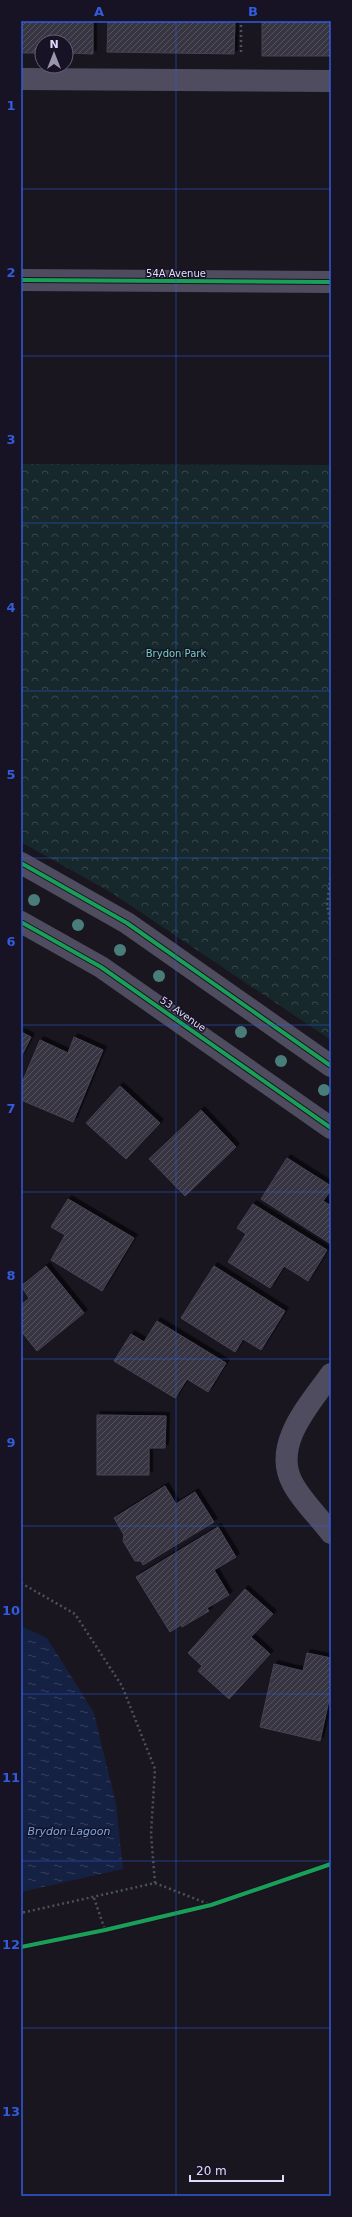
<svg xmlns="http://www.w3.org/2000/svg" width="352" height="2217" font-family="'DejaVu Sans',sans-serif">
<style>
.park{fill:url(#park-crowns)}
.water{fill:url(#water-ripples)}
.building{fill:url(#building-hatch);stroke:#474253;filter:url(#shadow)}
.lines{fill:none;stroke-linecap:round;stroke-linejoin:round}
.path{stroke:#4b525f;stroke-width:2.5;stroke-dasharray:2 3;stroke-linecap:butt}
.minor{stroke:#4f4c5f;stroke-width:22}
.cycleway-casing{stroke:#171224;stroke-width:6}
.cycleway{stroke:#1a9f57;stroke-width:4}
.tree{fill:#487d7a}
.grid{fill:none;stroke:#315cdb;stroke-width:1;stroke-opacity:0.55}
.labels{text-anchor:middle;dominant-baseline:central;stroke-width:3;stroke-linejoin:round;paint-order:stroke}
.street-label{font-size:10px;fill:#e2dafa;stroke:#171224}
.park-label{font-size:10px;fill:#6fd1c4;stroke:#171224}
.water-label{font-size:11px;font-style:italic;fill:#76a7ec;stroke:#171224}
.neatline{fill:none;stroke:#315cdb;stroke-width:1.5}
.grid-label{font-size:13px;text-anchor:middle;font-weight:bold;fill:#315cdb}
</style>
<defs>
<pattern id="park-crowns" width="20" height="18" patternUnits="userSpaceOnUse"><rect width="20" height="18" fill="#16282b"/><path d="M2 6a3 3 0 1 1 6 0M12 15a3 3 0 1 1 6 0" fill="none" stroke="#38474b"/></pattern>
<pattern id="water-ripples" width="26" height="14" patternUnits="userSpaceOnUse"><rect width="26" height="14" fill="#152142"/><path d="M2 4q2-2 4 0t4 0M15 11q2-2 4 0t4 0" fill="none" stroke="#37415e"/></pattern>
<pattern id="building-hatch" width="6" height="6" patternUnits="userSpaceOnUse"><rect width="6" height="6" fill="#393442"/><path d="M-1 1l2-2M0 6l6-6M5 7l2-2" fill="none" stroke="#55515e"/></pattern>
<filter id="shadow"><feDropShadow dx="3.5" dy="-3.5" stdDeviation="0" flood-color="#0009"/></filter>
</defs>
<rect width="100%" height="100%" fill="#191620"/>
<path class="park" d="M21,464L331,465V1040L112,893L21,842Z"/>
<path class="water" d="M21,1626L47,1638L94,1713L116,1804L123,1869L21,1892Z"/>
<path class="building" d="M21,21H93V54L66,53V42H42V53H21Z
M108,21H235L234,54L107,52Z
M262,21H331V56H262Z
M21,1032L31,1037L21,1057Z
M74,1037L103,1050L73,1122L21,1100V1085L40,1040L68,1053Z
M120,1086L160,1123L126,1159L86,1123Z
M201,1110L236,1147L185,1196L149,1159Z
M287,1158L331,1186V1190L323,1201L331,1206V1244L261,1199Z
M68,1199L134,1238L102,1291L51,1260L65,1235L51,1227Z
M253,1204L327,1250L308,1281L284,1266L270,1288L228,1262L246,1234L237,1228Z
M46,1266L84,1313L37,1351L21,1331V1305L29,1298L21,1286Z
M214,1266L285,1311L261,1350L243,1339L235,1352L181,1318Z
M157,1321L226,1363L208,1392L187,1379L175,1398L114,1361L131,1334L144,1342Z
M97,1415L166,1416L165,1448H149V1475H97Z
M165,1486L176,1504L195,1492L214,1522L143,1565L141,1561H135L123,1541L124,1535L114,1518Z
M218,1527L236,1557L214,1570L229,1595L207,1608L209,1611L182,1627L181,1625L170,1632L136,1577Z
M245,1589L273,1614L251,1637L270,1654L229,1699L198,1671L202,1666L188,1653Z
M307,1653L331,1658V1691L320,1741L260,1727L274,1664L303,1671Z"/>
<g class="lines">
<path class="path" d="M241,52V21
M331,873L327,905L331,925
M21,1583L75,1614L122,1686L155,1769L151,1834L155,1883L21,1913
M155,1883L211,1905
M94,1898L105,1930"/>
<path class="minor" d="M21,79L331,81
M21,280L331,282
M21,863L127,923L331,1066
M21,922L101,967L331,1128
M331,1374C310,1404 271,1445 293,1484C302,1501 319,1517 331,1533"/>
<defs>
<path id="cycleway" d="M21,280L331,282
M21,863L127,923L331,1066
M21,922L101,967L331,1128
M21,1947L105,1930L211,1905L331,1864"/>
</defs>
<use href="#cycleway" class="cycleway-casing"/>
<use href="#cycleway" class="cycleway"/>
</g>
<g class="tree">
<circle cx="34" cy="900" r="6"/>
<circle cx="78" cy="925" r="6"/>
<circle cx="120" cy="950" r="6"/>
<circle cx="159" cy="976" r="6"/>
<circle cx="241" cy="1032" r="6"/>
<circle cx="281" cy="1061" r="6"/>
<circle cx="324" cy="1090" r="6"/>
</g>
<path class="grid" d="M176,21V2196M21,189H331M21,356H331M21,523H331M21,691H331M21,858H331M21,1025H331M21,1192H331M21,1359H331M21,1526H331M21,1694H331M21,1861H331M21,2028H331"/>
<g class="labels">
<g class="street-label">
<text x="176" y="273">54A Avenue</text>
<text transform="translate(183 1014) rotate(35)">53 Avenue</text>
</g>
<g class="park-label">
<text x="176" y="653">Brydon Park</text>
</g>
<g class="water-label">
<text x="69" y="1831">Brydon Lagoon</text>
</g>
</g>
<rect width="352" height="2217" fill="none" stroke="#171224" stroke-width="44"/>
<g transform="translate(54 54)"><circle r="19" fill="#171224" stroke="#68627a"/>
<path d="M0-3L7 15L0 10L-7 15Z" fill="#9c95ae"/>
<text y="-6" font-size="11" font-weight="bold" text-anchor="middle" fill="#e2dafa">N</text>
</g>
<path d="M190 2175v6h93v-6" fill="none" stroke="#e2dafa" stroke-width="2"/>
<text x="196" y="2175" font-size="12" fill="#e2dafa" stroke="#171224" stroke-width="3" paint-order="stroke">20 m</text>
<rect x="22" y="22" width="308" height="2173" class="neatline"/>
<g class="grid-label">
<text x="99" y="16">A</text>
<text x="253" y="16">B</text>
<text x="11" y="110">1</text>
<text x="11" y="277">2</text>
<text x="11" y="444">3</text>
<text x="11" y="612">4</text>
<text x="11" y="779">5</text>
<text x="11" y="946">6</text>
<text x="11" y="1113">7</text>
<text x="11" y="1280">8</text>
<text x="11" y="1447">9</text>
<text x="11" y="1615">10</text>
<text x="11" y="1782">11</text>
<text x="11" y="1949">12</text>
<text x="11" y="2116">13</text>
</g>
</svg>
